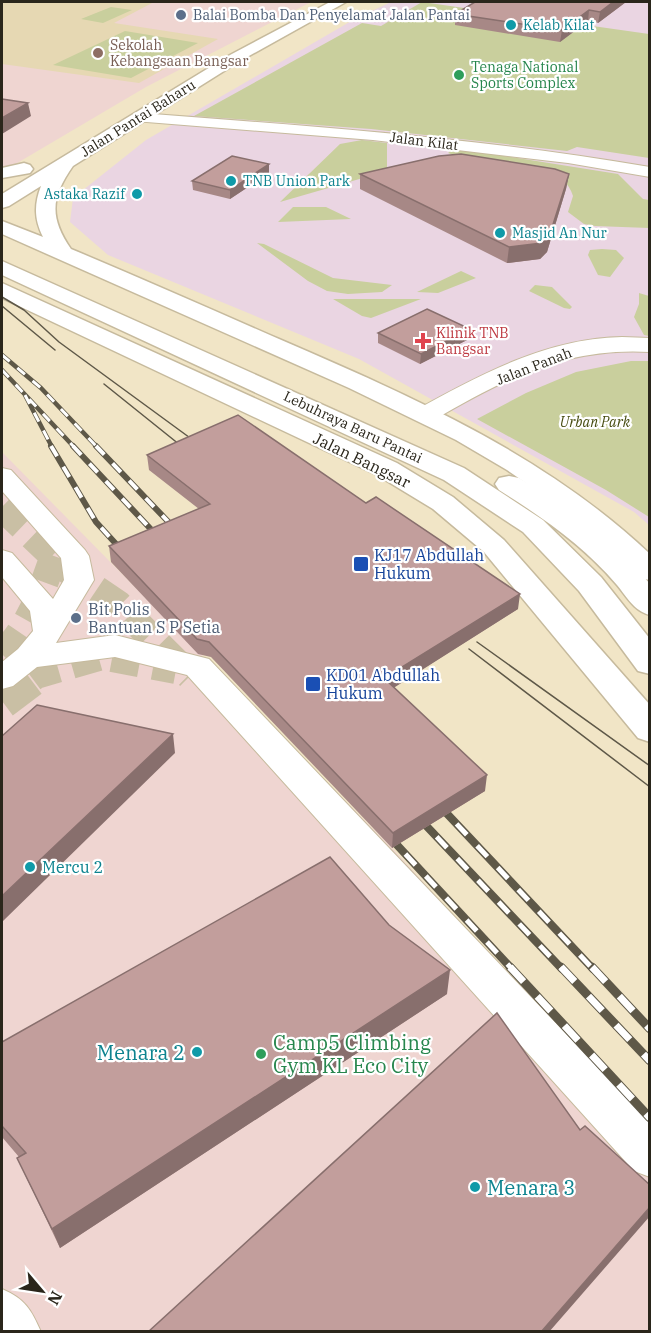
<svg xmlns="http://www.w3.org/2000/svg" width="651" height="1333" font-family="'IBM Plex Serif',serif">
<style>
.commercial{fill:#efd5d1}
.industrial{fill:#ead5e2}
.built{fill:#e6d8b3}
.green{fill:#c9cf9d}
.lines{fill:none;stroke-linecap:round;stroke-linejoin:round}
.minor-tunnel-far1{stroke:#c9bfa4;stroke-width:28;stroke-dasharray:28 14;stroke-linecap:butt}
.minor-tunnel{stroke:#c9bfa4;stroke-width:36;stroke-dasharray:36 18;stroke-linecap:butt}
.minor-casing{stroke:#c6ba9d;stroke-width:2}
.secondary-casing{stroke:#c6ba9d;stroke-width:3}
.motorway-casing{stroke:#c6ba9d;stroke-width:3}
.minor{fill:#fff;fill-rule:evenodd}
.secondary{fill:#fff;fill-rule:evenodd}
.motorway{fill:#fff;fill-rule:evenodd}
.tram{stroke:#5e5848;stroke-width:1.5}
.rail-far3-casing{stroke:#5e5848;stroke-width:4.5}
.rail-far2-casing{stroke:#5e5848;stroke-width:6}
.rail-far1-casing{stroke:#5e5848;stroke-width:8}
.rail-casing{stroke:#5e5848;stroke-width:9}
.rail-far3{stroke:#fff;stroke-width:3;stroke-dasharray:10;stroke-linecap:butt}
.rail-far2{stroke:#fff;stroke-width:4;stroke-dasharray:12;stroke-linecap:butt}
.rail-far1{stroke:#fff;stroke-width:5;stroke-dasharray:15;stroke-linecap:butt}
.rail{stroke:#fff;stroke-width:7;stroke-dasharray:20;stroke-linecap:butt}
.wall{fill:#a78886}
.shaded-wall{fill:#886f6d}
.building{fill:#c29e9c;stroke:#886f6d;stroke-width:1.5}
.service-dot{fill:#5c6f8a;stroke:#fff;stroke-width:2}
.culture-dot{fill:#0f9aa8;stroke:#fff;stroke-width:2}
.education-dot{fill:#8d6e63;stroke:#fff;stroke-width:2}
.leisure-dot{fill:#2e9e5b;stroke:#fff;stroke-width:2}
.health-dot{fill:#e0444e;stroke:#fff;stroke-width:2}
.transit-dot{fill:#1a4fb4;stroke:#fff;stroke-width:2}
.labels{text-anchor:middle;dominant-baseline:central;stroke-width:4.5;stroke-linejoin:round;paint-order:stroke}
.far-service-label{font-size:14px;fill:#4e5e75;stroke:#fff;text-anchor:start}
.far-culture-label{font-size:14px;fill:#0d838f;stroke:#fff;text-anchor:start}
.far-education-label{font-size:14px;fill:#785e54;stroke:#fff;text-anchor:start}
.far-leisure-label{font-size:14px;fill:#27864d;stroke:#fff;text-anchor:start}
.far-street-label{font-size:14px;fill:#2a261b;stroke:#fff}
.far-health-label{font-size:14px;fill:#be3a42;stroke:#fff;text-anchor:start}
.far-park-label{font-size:14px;font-style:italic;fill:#474c10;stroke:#fff}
.street-label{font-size:16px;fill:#2a261b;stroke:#fff}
.transit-label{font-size:16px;fill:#164399;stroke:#fff;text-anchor:start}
.service-label{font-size:16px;fill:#4e5e75;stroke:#fff;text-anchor:start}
.culture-label{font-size:16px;fill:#0d838f;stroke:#fff;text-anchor:start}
.near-leisure-label{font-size:20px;fill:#27864d;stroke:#fff;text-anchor:start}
.near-culture-label{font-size:20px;fill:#0d838f;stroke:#fff;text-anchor:end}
</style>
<rect width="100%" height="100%" fill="#f1e5c6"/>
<path class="commercial" d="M2,2H311L146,87L2,172Z
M2,452L392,848L649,1128V1331H2Z"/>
<path class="industrial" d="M391,2H649V525L634,512L359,359L108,255L70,222L73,198L146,140L353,20Z"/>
<path class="built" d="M2,2H154L114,23L218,39L139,83L2,64Z"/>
<path class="green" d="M422,2L649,34V158L577,147L567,151L371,129L194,116L362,23L381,26Z
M111,7L132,10L103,23L81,19Z
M125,31L198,43L131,78L53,65Z
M362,140L387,143V171L280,202L340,144Z
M460,149L618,174L643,199L649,200V228L595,226L584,224L568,212L573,196C559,151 484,168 448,153L452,150Z
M293,207H326L351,219L278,222Z
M257,243L264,244L333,278L392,285L382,292L348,294L327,291L308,281Z
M602,249L616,250L624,258L610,277L598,275L588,255L590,250Z
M461,271L476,278L438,293L417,292Z
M535,285L552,287L572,307L570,309L564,308L529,291Z
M639,293L649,296V336L644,335L634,317L639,304Z
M333,299H421L371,318L362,316Z
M631,361H649V517L606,490L477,419L526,393L576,372Z"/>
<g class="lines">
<path class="minor-tunnel-far1" d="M2,507L69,571L118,604L190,676
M2,654C30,627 41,592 54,556
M32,678L36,675L102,656L176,670"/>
<path class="minor-tunnel" d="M2,701L34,677"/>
<defs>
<path id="minor" d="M140,113C311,126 481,138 650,167V177L568,163L373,140L134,121L132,118Z
M622,337L650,338V352C566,347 504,379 434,420L425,422L416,420L413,415L416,410C479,375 548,338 622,337Z
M2,468L11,470L85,550L89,556L94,580L56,643L115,635L209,659L650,1122V1177L634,1171L187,675L115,657L37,667L13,686L2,689V662L18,649L33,631L30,611L2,577V550L12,553L53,599L64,580L61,558L2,491Z
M2,1289C25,1299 31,1309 41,1332H2Z"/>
<path id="secondary" d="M330,2H346L240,61L73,166C51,197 49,217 71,249C141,278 210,309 279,339C411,396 544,454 650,554V580L639,578L600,539L555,503L507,470L456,440L349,388L2,234V221L43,237C34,219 34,204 41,186L9,206L2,208V194L230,55Z
M2,283L397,463L453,497L504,540L650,705V742L638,738L484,552L433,509L377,475L2,298Z"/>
<path id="motorway" d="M24,163L30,165L33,169L30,173L2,178V168Z
M2,261L464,468L543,520L601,577L650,639V674L638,671L579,591L523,532L444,480L2,275Z
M509,476L519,478L572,511L637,569L650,584V615C634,611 627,597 617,585C584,546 542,517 499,490L495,484L499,478Z"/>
</defs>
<use href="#minor" class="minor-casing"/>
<use href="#secondary" class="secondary-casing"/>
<use href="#motorway" class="motorway-casing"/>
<use href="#minor" class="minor"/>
<use href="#secondary" class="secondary"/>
<use href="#motorway" class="motorway"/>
<path class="tram" d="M2,297L24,310L59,342L197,443
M2,306L55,350
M104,384L185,449
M477,642L650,766
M469,649L650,787"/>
<defs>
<path id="rail-far3" d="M2,355L41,388L97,447
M2,370L74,447
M25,395L52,447"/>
<path id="rail-far2" d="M51,446L96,522L127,556
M73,446L161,540
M96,446L179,533"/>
<path id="rail-far1" d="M436,802L593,969
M416,815L562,969
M385,832L512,969"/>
<path id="rail" d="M510,967L650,1118
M561,967L650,1061
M592,967L650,1029"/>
</defs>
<use href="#rail-far3" class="rail-far3-casing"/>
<use href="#rail-far2" class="rail-far2-casing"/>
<use href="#rail-far1" class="rail-far1-casing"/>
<use href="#rail" class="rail-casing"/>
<use href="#rail-far3" class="rail-far3"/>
<use href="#rail-far2" class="rail-far2"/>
<use href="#rail-far1" class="rail-far1"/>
<use href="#rail" class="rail"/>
</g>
<path class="wall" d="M626,2L598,23L588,21L560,42L455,25V14Z
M269,173L230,199L193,190L192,181Z
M360,174H569L566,189L547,252L540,259L507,263L360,189Z
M470,329L469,339L420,364L378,343V333Z
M147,455L518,609L394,687L485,791L392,848L211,657L198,654L111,562L109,546L199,509L149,470Z
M447,994L60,1248L27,1179L17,1158L19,1157L2,1137V1042Z"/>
<path class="shaded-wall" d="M613,2H626L598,23L600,12Z
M589,10L588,21L560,42L562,30Z
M28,103L31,116L2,134V118Z
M269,164V173L230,199V190Z
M569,174L566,189L547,252L540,259L507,263L509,247Z
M470,329L469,339L420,364L421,354Z
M520,594L518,609L384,694V678Z
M173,734L175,753L2,922V896Z
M487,775L485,791L392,848L393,833Z
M450,970L447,994L60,1248L52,1229Z
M650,1207V1216L549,1332H541Z"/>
<path class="building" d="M475,2H613L600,12L589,10L562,30L455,14Z
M2,99L28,103L2,118Z
M461,154L555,169L569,174L549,237L542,243L509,247L360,174L439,156Z
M232,156L269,164L230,190L192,181Z
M427,309L470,329L421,354L378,333Z
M238,415L366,503L376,497L520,594L384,678L487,775L393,833L209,642L197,639L109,546L210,504L147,455Z
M37,705L173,734L2,896V736Z
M330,857L389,925L450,970L52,1229L17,1158L26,1153L2,1126V1042Z
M497,1013L580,1130L585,1126L650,1185V1207L541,1332H148Z"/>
<g class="service-dot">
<circle cx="181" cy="15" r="6"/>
<circle cx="76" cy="618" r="6"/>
</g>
<g class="culture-dot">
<circle cx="511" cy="25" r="6"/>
<circle cx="231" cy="181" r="6"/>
<circle cx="137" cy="194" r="6"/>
<circle cx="500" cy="233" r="6"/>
<circle cx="30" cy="867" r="6"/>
<circle cx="197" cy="1052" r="6"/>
<circle cx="475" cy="1187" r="6"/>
</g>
<circle class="education-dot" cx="98" cy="53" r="6"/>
<g class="leisure-dot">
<circle cx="459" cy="75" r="6"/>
<circle cx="261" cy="1054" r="6"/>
</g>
<path class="health-dot" d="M420 332h6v6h6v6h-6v6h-6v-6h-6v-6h6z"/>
<g class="transit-dot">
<rect x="353" y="556" width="16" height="16" rx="3"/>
<rect x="305" y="676" width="16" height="16" rx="3"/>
</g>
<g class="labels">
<g class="far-service-label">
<text x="193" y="15">Balai Bomba Dan Penyelamat Jalan Pantai</text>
</g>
<g class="far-culture-label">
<text x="523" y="25">Kelab Kilat</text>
<text x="243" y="181">TNB Union Park</text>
<text x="125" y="194" text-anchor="end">Astaka Razif</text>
<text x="512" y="233">Masjid An Nur</text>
</g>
<g class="far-education-label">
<text x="110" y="45">Sekolah<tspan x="110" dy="16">Kebangsaan Bangsar</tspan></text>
</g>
<g class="far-leisure-label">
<text x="471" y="67">Tenaga National<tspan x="471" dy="16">Sports Complex</tspan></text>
</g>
<g class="far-street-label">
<text transform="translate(138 118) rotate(-32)">Jalan Pantai Baharu</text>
<text transform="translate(424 141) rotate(7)">Jalan Kilat</text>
<text transform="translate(534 366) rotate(-21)">Jalan Panah</text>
<text transform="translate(353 427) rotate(25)">Lebuhraya Baru Pantai</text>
</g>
<g class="far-health-label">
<text x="436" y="333">Klinik TNB<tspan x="436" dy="16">Bangsar</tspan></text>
</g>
<g class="far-park-label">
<text x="595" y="422">Urban Park</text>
</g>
<g class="street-label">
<text transform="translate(362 460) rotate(26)">Jalan Bangsar</text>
</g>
<g class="transit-label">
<text x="374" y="555">KJ17 Abdullah<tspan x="374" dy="18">Hukum</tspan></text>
<text x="326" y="675">KD01 Abdullah<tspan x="326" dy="18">Hukum</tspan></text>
</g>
<g class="service-label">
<text x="88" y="609">Bit Polis<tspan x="88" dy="18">Bantuan S P Setia</tspan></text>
</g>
<g class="culture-label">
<text x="42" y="867">Mercu 2</text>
</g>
<g class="near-leisure-label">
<text x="273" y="1042">Camp5 Climbing<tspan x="273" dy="23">Gym KL Eco City</tspan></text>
</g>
<g class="near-culture-label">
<text x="185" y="1052">Menara 2</text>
<text x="487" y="1187" text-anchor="start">Menara 3</text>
</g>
</g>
<rect width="651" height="1333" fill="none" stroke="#2a261b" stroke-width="6"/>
<g transform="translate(42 1291) rotate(119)" stroke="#ffffff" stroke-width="4.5" paint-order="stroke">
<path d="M0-4.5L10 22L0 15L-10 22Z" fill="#2a261b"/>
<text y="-9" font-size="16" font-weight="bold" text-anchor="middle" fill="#2a261b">N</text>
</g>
</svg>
